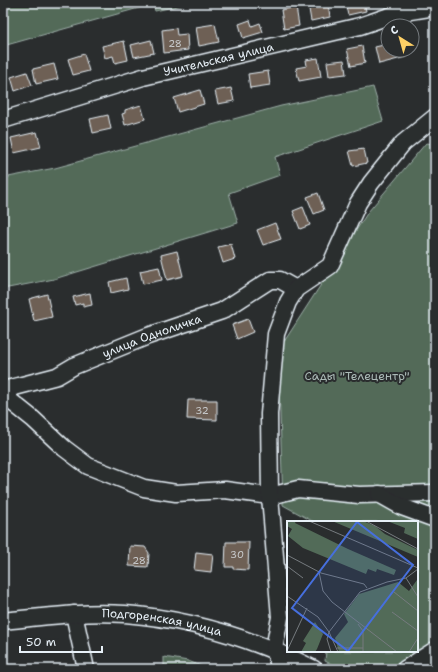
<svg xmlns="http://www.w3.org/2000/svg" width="438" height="672" font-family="'Shantell Sans',sans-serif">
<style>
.green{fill:#526b58;stroke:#9daea8}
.building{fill:#6e6054;stroke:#e8f1f8}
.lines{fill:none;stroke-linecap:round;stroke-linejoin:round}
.minor-casing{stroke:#e8f1f8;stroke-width:19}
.minor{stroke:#2a2d2e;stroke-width:16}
.labels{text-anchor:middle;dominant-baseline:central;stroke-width:4;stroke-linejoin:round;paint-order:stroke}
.number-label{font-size:10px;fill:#cacdcf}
.street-label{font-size:12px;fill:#e8f1f8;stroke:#2a2d2e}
.park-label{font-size:12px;fill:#acbbb8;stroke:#2a2d2e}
.inset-road{fill:none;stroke:#767b7f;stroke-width:1}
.view{fill:#466fde;fill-opacity:0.15;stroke:#466fde;stroke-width:2}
.inset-edge{fill:none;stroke:#e8f1f8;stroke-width:2}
</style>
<rect width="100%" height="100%" fill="#2a2d2e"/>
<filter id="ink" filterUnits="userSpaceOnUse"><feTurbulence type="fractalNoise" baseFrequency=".025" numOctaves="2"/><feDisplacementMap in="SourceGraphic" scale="8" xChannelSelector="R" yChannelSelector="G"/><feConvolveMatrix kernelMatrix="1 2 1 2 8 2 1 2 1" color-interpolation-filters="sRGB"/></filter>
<g filter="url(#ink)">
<path class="green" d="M3,3H191L155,11L153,4L3,46Z
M373,87L383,121L275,157L280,175L229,193L238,223L54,279L3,289V178L55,168L281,106Z
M426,143L435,144V669H341L325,661L326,651H417V522H314L283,505L278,351L368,212Z
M164,657L188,661L209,669H164Z"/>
<path class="building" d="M308,3H328L330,17L311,21Z
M345,3H364L366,11L348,15Z
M296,7L299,26L284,29L281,10Z
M250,20L252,26L260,23L263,32L243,38L239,24Z
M215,24L219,42L199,46L196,27Z
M176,28L177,35L187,34L188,50L164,53L162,30Z
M151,40L154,53L134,57L131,45Z
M124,41L128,60L115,63L113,56L105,58L102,46Z
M388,44V50H404L406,57L379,64L375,47Z
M362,46L365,63L351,66L347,49Z
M84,54L89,71L73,75L68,59Z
M318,58L321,77L299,81L296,68L307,66L306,60Z
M344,60L346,74L329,76L327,62Z
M54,64L58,79L36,84L33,69Z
M268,71L270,85L250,88L248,74Z
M27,72L32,85L15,91L11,77Z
M231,88L234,101L218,104L215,91Z
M200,90L204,104L178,112L174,98Z
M141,105L145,119L125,125L122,114L125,113V110Z
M108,115L111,129L93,133L90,119Z
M37,132L41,147L14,153L11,138Z
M364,149L367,163L353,166L349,151Z
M318,193L324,210L314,214L307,197Z
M303,207L310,225L300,229L293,211Z
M275,223L281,239L263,245L257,230Z
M231,244L235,259L223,263L218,247Z
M177,251L183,276L167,280L161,255Z
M159,267L162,280L143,284L140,271Z
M126,278L128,289L111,293L109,282Z
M90,293L92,305L83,307V303L75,305L73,297Z
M47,294L52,317L34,321L29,299Z
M248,319L253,332L237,339L232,325Z
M188,400H217V420L187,419Z
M226,542H249L248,570L233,569V567H225Z
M130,546L145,547L149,553L148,567L129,566Z
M196,552L213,554L211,572L194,570Z"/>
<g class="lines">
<defs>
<g id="minor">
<path id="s1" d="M3,120L143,77L360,26L398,13L435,7"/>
<path id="s2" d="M3,390L57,376L74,366L148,336L222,311L270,280H280L296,289"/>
<path d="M3,395L33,419L64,448L88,466L144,488L176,493L225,490L270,496L298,489L359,495L435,493"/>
<path d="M379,494L402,507L435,519"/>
<path d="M74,614L86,669"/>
<path id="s3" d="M3,621C43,617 84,611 125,614C190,619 256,640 314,669"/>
<path d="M280,669L274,649L280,617L270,496L269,414L276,334L288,302L296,289L330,266L358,203L371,183L403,143L435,117"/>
<path d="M405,669L435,650"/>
</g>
</defs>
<use href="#minor" class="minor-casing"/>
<use href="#minor" class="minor"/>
</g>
</g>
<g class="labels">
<g class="number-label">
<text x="175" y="43">28</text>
<text x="202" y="410">32</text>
<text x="237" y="554">30</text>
<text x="139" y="560">28</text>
</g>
<g class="street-label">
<text stroke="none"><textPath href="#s1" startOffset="224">Учительская улица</textPath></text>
<text stroke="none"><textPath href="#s2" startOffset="159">улица Одноличка</textPath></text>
<text stroke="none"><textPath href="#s3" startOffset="160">Подгоренская улица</textPath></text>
</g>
<g class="park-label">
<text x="357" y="376">Сады "Телецентр"</text>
</g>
</g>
<g transform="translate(287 521)">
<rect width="131" height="131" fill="#2a2d2e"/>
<path d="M9,0L8,2L61,28L109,49L107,54L90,48L89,51L81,48L79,53L16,27L1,15L5,8L0,5V1ZM45,0H76L88,5L98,13L131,29V36ZM100,0H131V18L117,12L118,7ZM130,59L131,131H52L48,117L61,101L57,93L72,73L111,61L122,70ZM28,101L36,113L30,128L28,131H14L19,122L16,120Z" fill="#526b58"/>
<path class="inset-road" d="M22,0L131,47M79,0L131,28M0,34L34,52L77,63L80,67M0,45L16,57M32,51L36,70L45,81L110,131M119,57L131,76M107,71L131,90M0,75L31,96L42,111L51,131M105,91L131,110M71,103L76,110V131M50,127H76M0,130L20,87M44,131L40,118L42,111L73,71L100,61L119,57L131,48M122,131L131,117"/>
<path class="view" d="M70,1L126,44L61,130L5,87Z"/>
<rect width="131" height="131" class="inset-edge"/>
</g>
<rect width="438" height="672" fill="none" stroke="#2a2d2e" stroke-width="16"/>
<rect x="8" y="8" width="422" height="656" fill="none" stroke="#e8f1f8" stroke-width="1.5" filter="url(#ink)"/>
<g transform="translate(400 38) rotate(323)"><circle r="19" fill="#2a2d2e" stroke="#767b7f"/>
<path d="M0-3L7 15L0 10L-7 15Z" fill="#ffd166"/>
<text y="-6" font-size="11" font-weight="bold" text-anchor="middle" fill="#e8f1f8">С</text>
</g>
<path d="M20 646v6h82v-6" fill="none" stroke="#e8f1f8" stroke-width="2"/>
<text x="26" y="646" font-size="12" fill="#e8f1f8" stroke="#2a2d2e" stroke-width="3" paint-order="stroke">50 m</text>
</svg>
